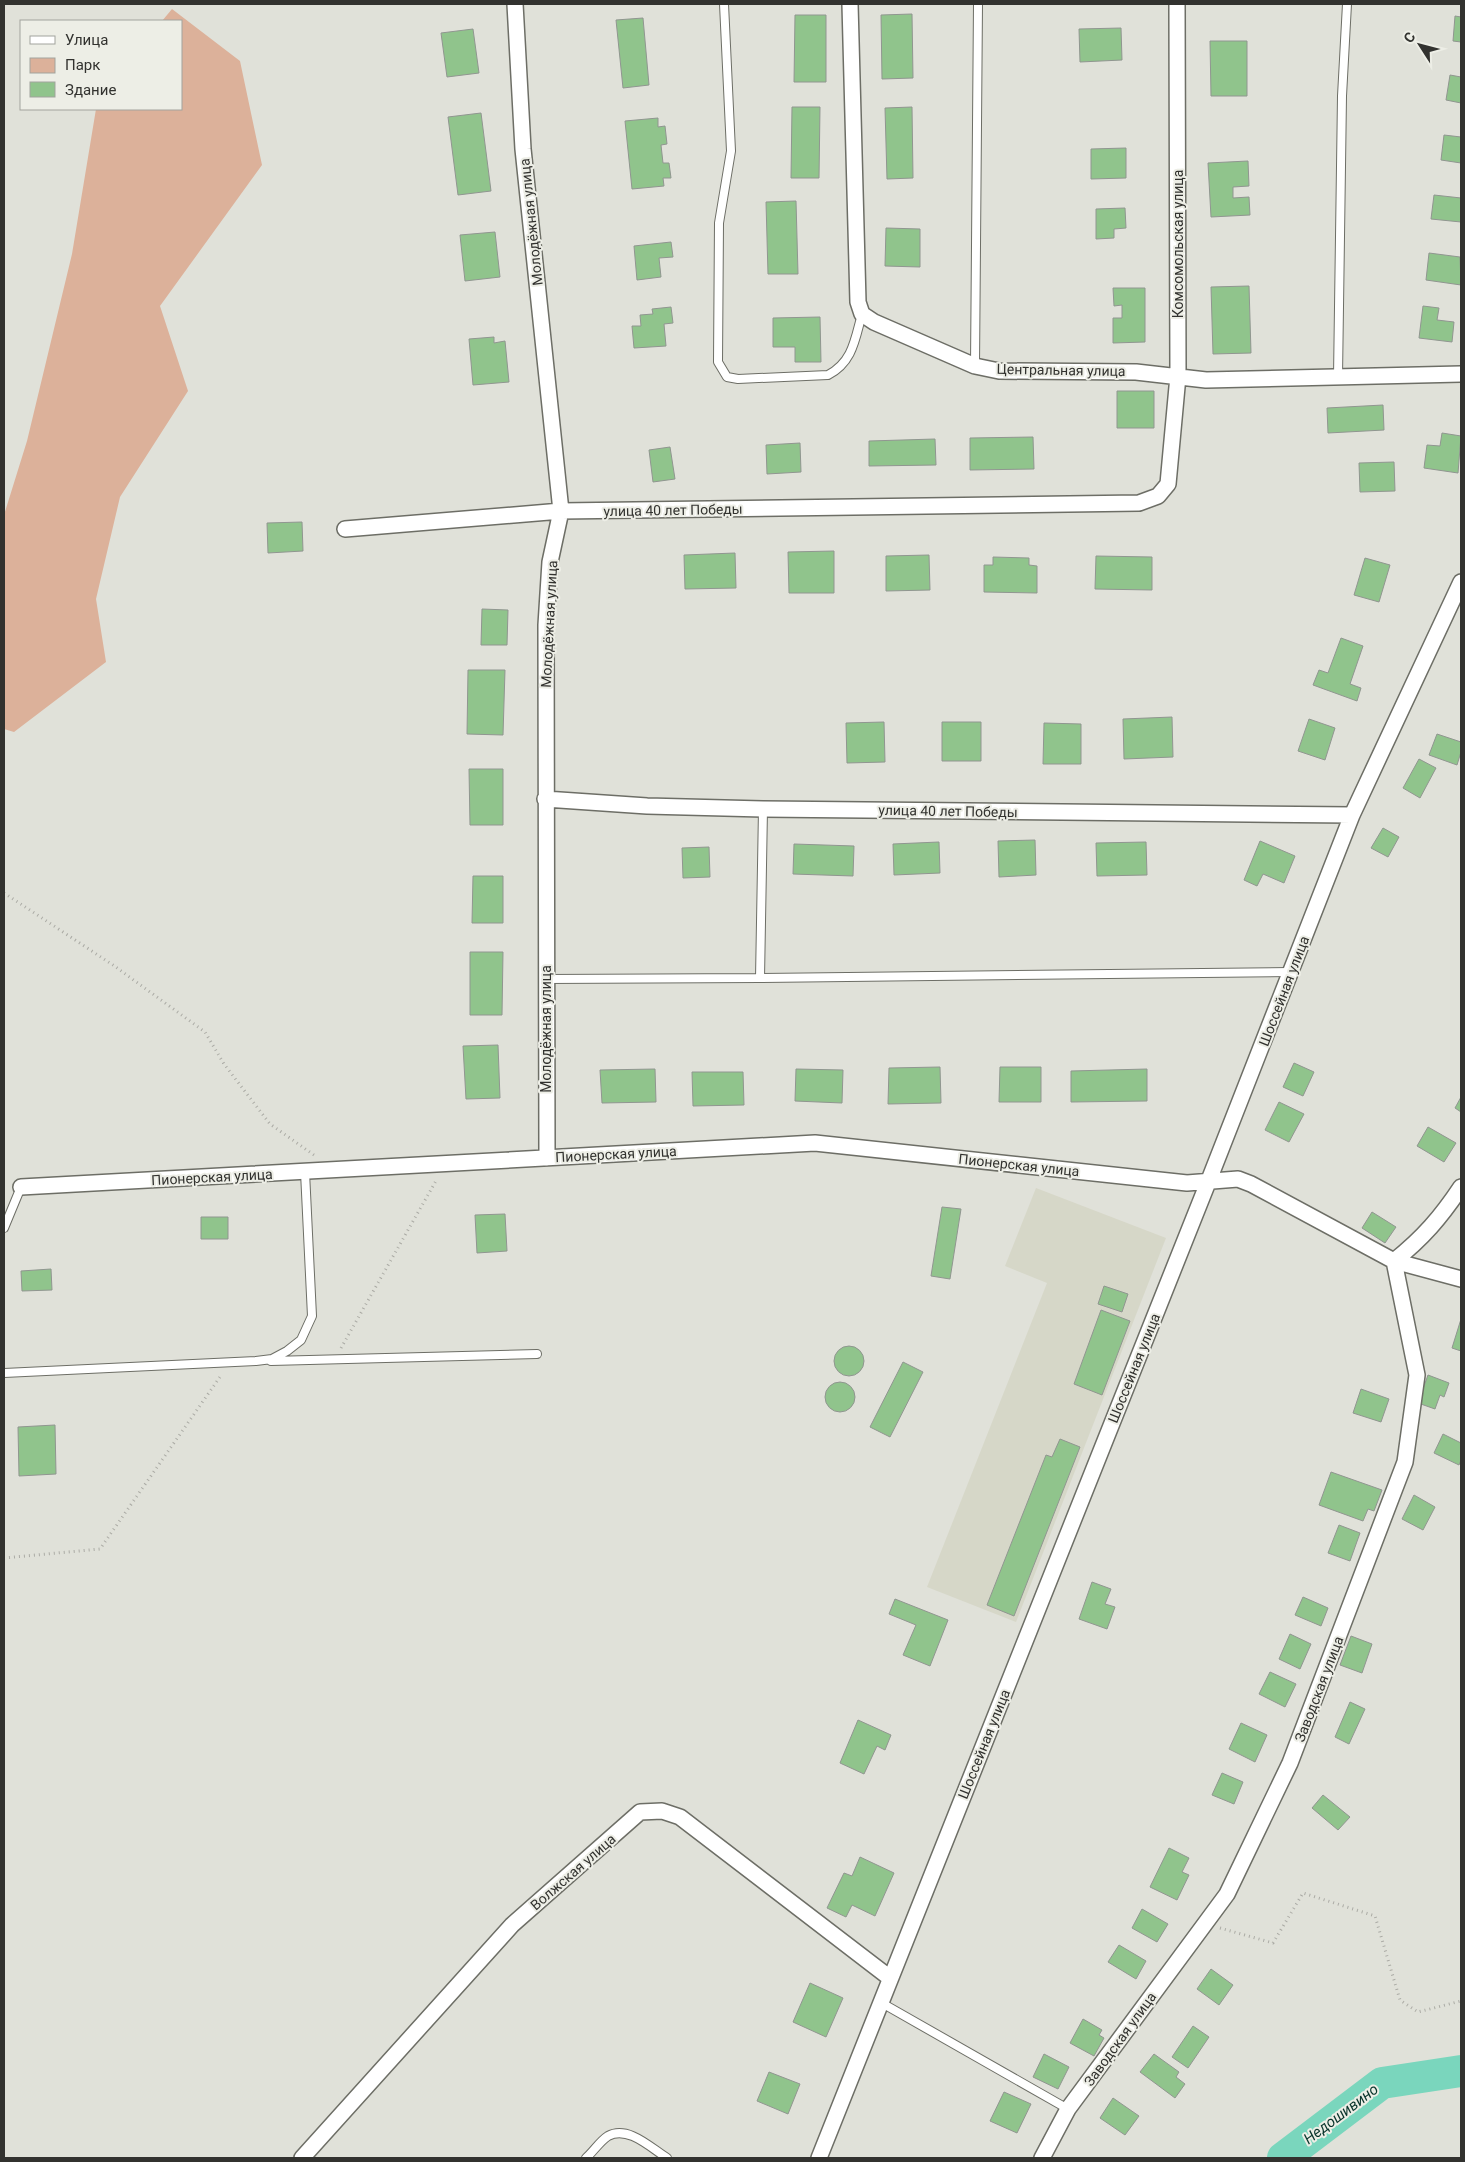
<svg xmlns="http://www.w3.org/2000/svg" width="1465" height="2162" font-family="Roboto,sans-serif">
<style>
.built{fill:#d6d7c8}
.green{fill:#dcb19a}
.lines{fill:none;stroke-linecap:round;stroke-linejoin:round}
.river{stroke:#7ad6bd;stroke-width:32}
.building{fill:#90c48c;stroke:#909690}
.lane-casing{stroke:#6d6e66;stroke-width:10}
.street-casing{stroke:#6d6e66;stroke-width:18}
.path{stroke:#ababa5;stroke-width:3;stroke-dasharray:1 4;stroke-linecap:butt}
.lane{stroke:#fff;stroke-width:8}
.street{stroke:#fff;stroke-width:15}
.labels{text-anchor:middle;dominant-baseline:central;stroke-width:4;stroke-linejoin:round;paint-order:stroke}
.street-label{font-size:14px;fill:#32322f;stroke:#edeee6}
.water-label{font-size:15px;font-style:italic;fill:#08342b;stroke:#edeee6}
</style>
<rect width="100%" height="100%" fill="#e0e1d9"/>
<path class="built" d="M1036,1188L1166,1238L1016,1622L927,1587L1047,1283L1005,1266Z"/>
<path class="green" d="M172,9L240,61L262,165L160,306L188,391L120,497L96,599L106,662L14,732L4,729V515L27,441L72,254L96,109H181V21H162Z"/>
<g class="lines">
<path class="river" d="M1283,2158L1382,2083L1461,2071"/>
</g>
<path class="building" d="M912,14L913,78L882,79L881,15Z
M795,15H826V82H794Z
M1455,16L1461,17V42L1453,41Z
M643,18L649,85L623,88L616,20Z
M1121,28L1122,60L1080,62L1079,29Z
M473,29L479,73L447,77L441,33Z
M1210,41H1247V96H1211Z
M1450,75L1461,77V103L1446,100Z
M792,107H820L819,178H791Z
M912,107L913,178L887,179L885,108Z
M481,113L491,191L458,195L448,117Z
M658,118V127L665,126L667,144L661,145L663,163H669L671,178H663L664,186L632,189L625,121Z
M1444,135L1461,137V163L1441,160Z
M1126,148V178L1091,179V149Z
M1248,161L1249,186L1233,187V198L1249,197L1250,215L1211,217L1208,163Z
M1434,195L1461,198V222L1431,219Z
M796,201L798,274H768L766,202Z
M1125,208L1126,228L1114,229V238L1096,239V209Z
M886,228L920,229V267L885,266Z
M495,232L500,277L465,281L460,235Z
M671,242L673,257L659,258L661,277L637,280L634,246Z
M1429,253L1460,257L1461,285L1426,280Z
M1249,286L1251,353L1213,354L1211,287Z
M1113,288H1145V342L1113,343V318H1122V305L1114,306Z
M1423,306L1439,308L1437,320L1454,322L1452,342L1419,338Z
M671,307L673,323L664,324L666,346L634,348L632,326H641L640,315L653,314L652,309Z
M820,317L821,362H795V347H773V318Z
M494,337V343L505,341L509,382L473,385L469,339Z
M1117,391H1154V428H1117Z
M1383,405L1384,430L1328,433L1327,408Z
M1442,433L1461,436L1458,473L1424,468L1427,445L1440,446Z
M1033,437L1034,469L970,470V438Z
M935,439L936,465L869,466V441Z
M800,443L801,472L767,474L766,445Z
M670,447L675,479L653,482L649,450Z
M1394,462L1395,491L1360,492L1359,463Z
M302,522L303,551L268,553L267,523Z
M834,551V593H789L788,552Z
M735,553L736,588L685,589L684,555Z
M929,555L930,590L886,591V556Z
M1096,556L1152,557V590L1095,589Z
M993,557L1029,558V565L1037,566V593L984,592V565H993Z
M1365,558L1390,565L1379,602L1354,595Z
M482,609L508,610L507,645H481Z
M1341,638L1363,646L1350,684L1361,688L1357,701L1313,685L1319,670L1328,673Z
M468,670H505L503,735L467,734Z
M1172,717L1173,757L1124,759L1123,719Z
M1309,719L1335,728L1325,760L1298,751Z
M884,722L885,762L847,763L846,723Z
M942,722H981V761H942Z
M1044,723L1081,724V764H1043Z
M1437,734L1461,742V752L1457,765L1429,755Z
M1419,759L1436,768L1420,798L1403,788Z
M469,769H503V825H470Z
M1383,828L1399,837L1388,857L1371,848Z
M1035,840L1036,875L999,877L998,841Z
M1260,841L1295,856L1284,883L1263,874L1257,886L1244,880Z
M939,842L940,873L894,875L893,844Z
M1146,842L1147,875L1097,876L1096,843Z
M794,844L854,846L853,876L793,874Z
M709,847L710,877L683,878L682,848Z
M473,876H503V923H472Z
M470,952H503L502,1015H470Z
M498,1045L500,1098L466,1099L463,1046Z
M1294,1063L1314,1072L1303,1096L1283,1087Z
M940,1067L941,1103L888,1104L889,1068Z
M1000,1067H1041V1102H999Z
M655,1069L656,1102L602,1103L600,1070Z
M796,1069L843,1070L842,1103L795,1101Z
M1147,1069V1101L1071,1102V1071Z
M692,1072H743L744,1105L693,1106Z
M1461,1097V1112L1455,1108Z
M1279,1102L1304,1114L1289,1142L1265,1130Z
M1428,1127L1456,1143L1444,1162L1417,1146Z
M942,1207L961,1209L950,1279L931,1276Z
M1372,1212L1396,1227L1385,1243L1362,1228Z
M505,1214L507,1251L477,1253L475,1215Z
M201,1217H228V1239H201Z
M51,1269L52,1290L22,1291L21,1271Z
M1104,1286L1128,1294L1122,1312L1098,1304Z
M1101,1310L1130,1321L1102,1395L1074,1384Z
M1461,1319V1351L1452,1348Z
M834 1361a15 15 0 1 1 30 0a15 15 0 1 1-30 0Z
M903,1362L923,1372L890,1437L870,1427Z
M1428,1375L1449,1383L1444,1397L1440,1395L1435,1409L1418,1403Z
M825 1397a15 15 0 1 1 30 0a15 15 0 1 1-30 0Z
M1361,1389L1389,1399L1381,1422L1353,1413Z
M55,1425L56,1474L19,1476L18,1427Z
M1443,1434L1461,1443V1460L1459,1465L1434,1453Z
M1060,1439L1080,1447L1014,1616L987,1605L1046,1455L1052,1457Z
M1331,1472L1382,1490L1374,1511L1368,1509L1363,1521L1319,1505Z
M1414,1495L1435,1507L1423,1530L1402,1519Z
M1339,1525L1360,1533L1350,1561L1328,1553Z
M1092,1582L1111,1589L1105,1604L1115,1607L1107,1629L1079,1619Z
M1303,1597L1328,1608L1321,1626L1295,1615Z
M895,1599L948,1620L930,1666L903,1655L916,1625L889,1614Z
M1290,1634L1311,1644L1300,1669L1279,1659Z
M1351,1636L1372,1644L1362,1673L1340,1665Z
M1270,1672L1296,1684L1285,1707L1259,1694Z
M1350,1702L1365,1709L1349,1744L1335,1737Z
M858,1720L891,1735L885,1750L877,1746L864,1774L840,1763Z
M1241,1723L1267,1735L1255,1762L1229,1749Z
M1222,1773L1243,1782L1234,1804L1212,1795Z
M1323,1795L1350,1817L1338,1830L1312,1808Z
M1169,1848L1189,1858L1182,1872L1189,1875L1177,1900L1150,1887Z
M860,1857L894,1873L875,1916L852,1905L846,1917L827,1908L844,1873L852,1876Z
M1142,1909L1168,1924L1157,1942L1132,1928Z
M1119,1945L1146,1961L1136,1979L1108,1962Z
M1211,1969L1233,1985L1219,2005L1197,1989Z
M810,1983L843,1998L826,2037L793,2022Z
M1083,2019L1102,2030L1099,2035L1104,2038L1094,2056L1070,2043Z
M1193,2026L1209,2037L1188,2068L1172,2057Z
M1044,2054L1069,2067L1058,2089L1033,2077Z
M1154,2054L1179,2072L1176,2077L1185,2084L1175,2098L1140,2072Z
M769,2072L800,2084L788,2114L757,2101Z
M1004,2092L1031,2104L1017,2133L990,2121Z
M1113,2098L1139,2116L1125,2135L1100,2118Z"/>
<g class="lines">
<defs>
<path id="lane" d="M724,4L731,151L719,223L718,362L727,377L738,379L828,375C853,362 855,339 862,314
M975,366L978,4
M1338,377L1342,96L1347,4
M763,809L760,978L1291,972
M546,979L760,978
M4,1228L21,1187
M271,1361L537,1354
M4,1373L256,1361L272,1359L287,1351L301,1340L312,1316L305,1172
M880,2002L1068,2109
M586,2158C593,2152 600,2141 608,2136C628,2125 651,2148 667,2158"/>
<path id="street" d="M515,4L523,149L561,511L550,562L546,625L547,1158
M850,4L858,302L862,314L874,322L975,366L999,371L1136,372L1206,380L1461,374
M345,529L561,511L1139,503L1158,496L1168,484L1178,376L1177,4
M545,799L647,806L763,809L1352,815
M21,1187L815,1143L1187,1183L1238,1179L1251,1184L1394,1261L1461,1279
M302,2158L512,1925L640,1812L662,1811L680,1817L890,1978
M819,2158L1209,1180L1352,815L1461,582
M1042,2158L1068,2109L1227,1894L1290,1763L1405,1462L1417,1375L1394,1261C1423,1238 1441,1217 1461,1187"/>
</defs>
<use href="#lane" class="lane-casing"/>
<use href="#street" class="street-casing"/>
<path class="path" d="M4,893L113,965L205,1032L224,1064L270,1124L314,1155
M341,1348L437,1179
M4,1558L100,1549L222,1374
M1220,1928L1273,1943L1303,1893L1375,1916L1400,2000L1418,2012L1461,2001"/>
<use href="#lane" class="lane"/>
<use href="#street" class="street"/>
</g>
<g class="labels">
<g class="street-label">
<text transform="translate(531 222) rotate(-96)">Молодёжная улица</text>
<text transform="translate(1178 244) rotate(-90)">Комсомольская улица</text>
<text transform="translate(1061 370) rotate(1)">Центральная улица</text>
<text transform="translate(673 510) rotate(-1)">улица 40 лет Победы</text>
<text transform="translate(549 624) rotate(-87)">Молодёжная улица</text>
<text transform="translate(948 811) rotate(1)">улица 40 лет Победы</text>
<text transform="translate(1284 991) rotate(-69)">Шоссейная улица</text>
<text transform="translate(546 1029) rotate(-90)">Молодёжная улица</text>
<text transform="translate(616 1154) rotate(-3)">Пионерская улица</text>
<text transform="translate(1019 1165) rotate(6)">Пионерская улица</text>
<text transform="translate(212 1177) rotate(-3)">Пионерская улица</text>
<text transform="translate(1134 1368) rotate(-68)">Шоссейная улица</text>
<text transform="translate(1319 1689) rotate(-69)">Заводская улица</text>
<text transform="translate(984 1744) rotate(-68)">Шоссейная улица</text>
<text transform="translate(573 1872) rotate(-41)">Волжская улица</text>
<text transform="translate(1120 2039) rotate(-54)">Заводская улица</text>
</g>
<g class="water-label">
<text transform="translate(1341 2114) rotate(-37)">Недошивино</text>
</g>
</g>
<rect width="1465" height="2162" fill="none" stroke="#32322f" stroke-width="10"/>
<rect x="20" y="20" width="162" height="90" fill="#edeee6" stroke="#a2a39d"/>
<rect x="30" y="36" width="25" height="8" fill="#ffffff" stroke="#a2a39d"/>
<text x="65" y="45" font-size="15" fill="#32322f">Улица</text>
<rect x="30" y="58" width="25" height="15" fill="#dcb19a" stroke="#a2a39d"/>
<text x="65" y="70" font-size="15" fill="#32322f">Парк</text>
<rect x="30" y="82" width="25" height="15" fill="#90c48c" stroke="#a2a39d"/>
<text x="65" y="95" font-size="15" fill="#32322f">Здание</text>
<g transform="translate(1420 45) rotate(306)" stroke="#edeee6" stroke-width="4" paint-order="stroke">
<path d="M0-4L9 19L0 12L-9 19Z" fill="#32322f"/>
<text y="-8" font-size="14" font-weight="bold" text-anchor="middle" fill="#32322f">С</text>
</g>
</svg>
